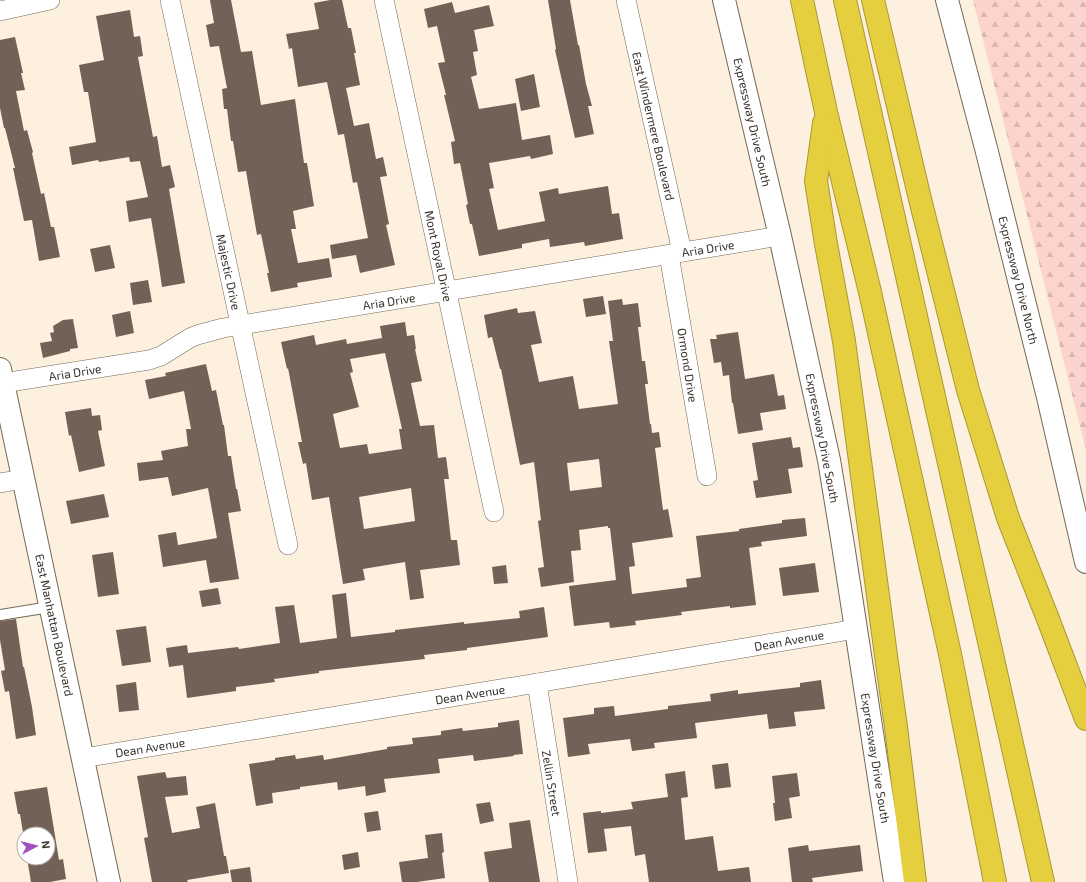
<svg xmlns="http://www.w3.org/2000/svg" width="1086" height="882" viewBox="0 0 1086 882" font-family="'Exo 2',sans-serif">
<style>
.forest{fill:url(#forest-firs)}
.building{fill:#726157;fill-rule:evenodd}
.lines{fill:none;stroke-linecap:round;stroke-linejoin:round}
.service-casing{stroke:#736859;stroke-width:12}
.minor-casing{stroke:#736859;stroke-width:20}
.tertiary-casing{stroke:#736859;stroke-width:24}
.secondary-casing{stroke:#736859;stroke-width:24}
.motorway-casing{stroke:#a89838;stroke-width:24}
.service{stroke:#fff;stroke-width:10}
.minor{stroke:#fff;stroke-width:19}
.tertiary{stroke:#fff;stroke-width:22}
.secondary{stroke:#fff;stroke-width:22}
.motorway{stroke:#e5cf3f;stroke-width:22}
.labels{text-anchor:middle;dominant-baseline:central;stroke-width:4;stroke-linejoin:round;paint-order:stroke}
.street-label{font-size:12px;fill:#36312b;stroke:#fff}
</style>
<defs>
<pattern id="forest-firs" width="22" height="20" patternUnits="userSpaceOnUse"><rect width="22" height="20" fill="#fcd3cd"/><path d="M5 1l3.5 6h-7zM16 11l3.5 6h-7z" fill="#d9b6b0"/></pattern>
</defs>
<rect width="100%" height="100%" fill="#fdf0de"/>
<!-- forest -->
<path class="forest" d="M973 0H1086V450Z"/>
<!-- building -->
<g class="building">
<path d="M210 0H231L241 52 252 51 261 105 295 99 304 163H307L314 206 293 211 296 229H291L298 263 329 258 332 277 297 283 298 287 271 292 267 273H269L261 234 257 235 246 171 238 172 233 141H231L227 109H224L222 89 227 88 219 46 210 47 206 25 214 23Z"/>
<path d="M330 0H342L348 28H351L356 53H354L360 85 346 88 354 126 369 123 376 159 383 157 387 176 380 177 389 224 386 225 395 265 360 273 356 255 332 259 330 245 368 238 357 182 353 183 344 134 338 135 327 82 298 87 292 48 289 49 286 34 319 29 314 3Z"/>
<path d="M548 0H570L578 45H579L586 84 592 106H588L594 134 575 138 555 50 556 49Z"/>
<path d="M452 2 455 13 489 5 494 26 474 30 478 51 473 52 477 75 471 77 479 109 516 103 522 140 550 135 553 154 531 159 530 156 489 163 494 188 489 189 498 230 545 221 539 192 558 188 559 194 608 186 612 214 619 213 623 239 585 246 584 242 550 247 549 239 522 244V248L479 256 472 224H470L466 205 468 204 460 163 454 164 451 142 455 141 444 95H446L438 63 445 62 437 26 428 28 424 9Z"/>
<path d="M130 10 134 37 140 36 143 56 138 57 153 137 157 136 162 167 170 165 175 187 169 189 185 283 162 287 158 260 151 218 129 222 126 201 148 197 140 161 130 162 129 157 99 162 98 160 72 165 69 147 96 142 88 92H84L79 65 104 60 96 16Z"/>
<path d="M15 37 23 73H21L25 90 16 91 24 131 27 130 33 152 32 153 41 194 44 193 51 227H54L60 257 39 261 32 220 24 221 13 168H15L5 128H4L0 108V40Z"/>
<path d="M534 74 540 107 521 111 515 79Z"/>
<path d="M110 245 115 268 95 272 90 249Z"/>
<path d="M148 280 152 302 133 305 130 283Z"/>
<path d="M603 296 606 314 586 317 583 299Z"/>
<path d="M622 299 623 305 638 303 641 327H638L642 361H645L648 384H645L650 424H651L652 433 659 432 661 447 655 448 663 510 668 509 673 537 632 543 635 566 629 567 632 594 687 587 686 579 701 577 696 536 739 531V529L782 523V520L805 518 807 536 761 542 762 546 749 548 756 605 730 608V606L681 612 682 615 635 621 636 625 610 628 609 622 574 626 569 586 616 580 610 528H608V526L579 530 581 550 571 551 574 582 541 587 538 568 544 567 538 521 541 520 534 462 520 465 501 369H500L492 337 488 338 484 315 517 308 518 313 535 311 542 343 531 345 539 382 573 376 579 409 618 404 609 341H613L608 301ZM599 459 602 487 570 491 567 463Z"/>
<path d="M130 311 134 333 116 337 112 315Z"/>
<path d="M73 319 78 348 70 349V351L43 358 40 343 52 341 50 333 54 332 53 326 63 320Z"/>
<path d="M405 322 407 336 414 335 416 349H415L422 381 411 383 420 426 434 425 438 458 446 457 449 479H444L451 540H457L460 565 420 570 424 598 410 600 405 562 363 569 365 580 343 584 329 497 312 500 306 463 303 464 298 442H302L288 368 287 369 281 342 314 335 316 345 346 339 347 344 382 338 380 326ZM385 353 402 429H399L402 449 369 454 367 444 340 448 333 414 359 407 350 373 353 372 350 359ZM411 488 415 521 364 529 359 497Z"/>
<path d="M738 332 745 379 774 374 778 396 784 395 786 409 760 413 763 430 738 434 733 403H732L729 375 723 376 721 362 714 363 710 339H717L716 335Z"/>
<path d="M206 364 212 391 216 390 223 425H224L228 456H231L236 489H237L241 511 228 513 239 579 210 583 206 560 163 567 158 535 176 532 178 545 217 538 208 488 172 496 168 477 139 481 137 463 163 460 161 451 188 446 186 429H191L184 391 149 399 145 380 166 376 165 373Z"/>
<path d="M91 408 92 416 100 415 102 430 98 431 105 466 79 472 71 435 69 436 65 412Z"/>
<path d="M791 437 793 448 800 447 803 467 788 469 792 493 756 498 753 481 758 480 752 443Z"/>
<path d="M104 494 109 517 71 524 66 501Z"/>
<path d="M113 552 119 594 98 597 92 555Z"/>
<path d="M815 563 819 592 783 596 779 568Z"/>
<path d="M506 565 508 583 494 584 492 567Z"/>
<path d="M218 588 221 604 202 607 199 591Z"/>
<path d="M346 593 351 637 395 632V630L421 627 464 622V624L520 618 519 611 544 607 548 637 467 648V650L424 655 425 659 319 671V673L274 679 275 682 236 687V691L187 698 183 665 169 667 166 648 187 645 188 653 238 647 239 649 280 643 275 607 294 605 300 643 337 638 332 595Z"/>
<path d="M16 619 23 667H24L32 707 36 735 16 739 9 691 5 692 1 671 5 670 0 640V621Z"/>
<path d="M146 626 151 662 122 666 116 630Z"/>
<path d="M821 680 825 709 794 712 796 726 769 729 767 714 695 723 697 738 654 743 655 748 632 751 630 739 588 744 590 754 568 757 563 718 594 714V708L614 706 615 716 668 709V706L711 701 710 694 738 690V694L800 687V683Z"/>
<path d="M136 682 139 710 119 712 116 685Z"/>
<path d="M519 720 523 754 513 755 514 756 474 761 473 755 438 759 440 773 384 779 386 792 366 796 365 786 338 790 337 782 300 787V789L272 793 273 803 256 806 249 764 275 760V758L295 755 296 759 323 755 324 760 387 749V747L413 744 412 738 441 735V731L462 728 463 731 498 727V723Z"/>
<path d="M728 763 731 787 715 789 712 765Z"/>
<path d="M685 771 688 797 681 798 685 840 713 836 718 871 749 867 751 882H649L645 854 635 856 631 826 604 829 607 851 588 853 583 813 601 811V813L633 809 631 802 668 797 665 774Z"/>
<path d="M165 772 167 778 186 776 188 795 165 797 172 833 200 828 196 807 215 803 224 856H226L229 873 187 880 188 882H152L144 838 148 837 137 776Z"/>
<path d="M797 773 800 796 789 798 792 818 775 821 773 803H775L772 776Z"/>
<path d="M47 787 59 860 63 859 66 879 50 882H31L27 858H48V834H24V839L20 814H18L14 792Z"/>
<path d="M490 802 494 821 480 824 476 804Z"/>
<path d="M378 811 381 830 367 832 364 813Z"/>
<path d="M530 820 540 882H489L484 852 512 848 509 823Z"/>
<path d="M442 833 444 852 442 853 445 878 417 882H402L399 862 428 858 425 835Z"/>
<path d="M808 845 809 851 860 845 863 871 812 878 813 882H792L788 848Z"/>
<path d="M358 852 360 867 344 870 342 855Z"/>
<path d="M250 867 252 882H232L230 870Z"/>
</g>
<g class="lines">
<!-- service casing -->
<g class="service-casing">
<path id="service" d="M0 615 50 607"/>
</g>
<!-- minor casing -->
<g class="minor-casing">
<g id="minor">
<path d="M170 0 288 545"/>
<path d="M384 0 494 512"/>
<path d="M626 0 682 252"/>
<path d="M0 11 50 0"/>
<path d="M669 255 707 476"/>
<path d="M3 383 149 360 161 356 190 338 197 335 223 328 780 236"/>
<path d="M0 483 24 479"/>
<path d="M537 683 568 882"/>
<path d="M83 758 537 683 856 629"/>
</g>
</g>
<!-- tertiary casing -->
<g class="tertiary-casing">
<g id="tertiary">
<path d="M724 0 780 236 829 460 843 545 895 882"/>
<path d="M947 0 986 148 1048 397 1086 562"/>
</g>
</g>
<!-- secondary casing -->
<g class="secondary-casing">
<path id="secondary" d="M0 369 109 882"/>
</g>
<!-- motorway casing -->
<g class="motorway-casing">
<g id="motorway">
<path d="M802 0 826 112 870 292 950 654 995 882"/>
<path d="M845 0 1043 882"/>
<path d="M873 0 920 199 968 390 1008 518 1048 619 1086 719"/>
<path d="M824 123 816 181 826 244 844 341 887 663 896 727 915 882"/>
</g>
</g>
<!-- service -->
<use href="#service" class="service"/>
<!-- minor -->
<use href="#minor" class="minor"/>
<!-- tertiary -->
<use href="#tertiary" class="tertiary"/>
<!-- secondary -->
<use href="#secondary" class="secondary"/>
<!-- motorway -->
<use href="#motorway" class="motorway"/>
</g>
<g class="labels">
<!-- street labels -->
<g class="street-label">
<text transform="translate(753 122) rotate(77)">Expressway Drive South</text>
<text transform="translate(654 126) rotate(77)">East Windermere Boulevard</text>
<text transform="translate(708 248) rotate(-9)">Aria Drive</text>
<text transform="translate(439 256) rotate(78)">Mont Royal Drive</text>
<text transform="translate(229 272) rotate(78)">Majestic Drive</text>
<text transform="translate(1019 280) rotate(76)">Expressway Drive North</text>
<text transform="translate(389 301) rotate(-9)">Aria Drive</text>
<text transform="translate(688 365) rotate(81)">Ormond Drive</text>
<text transform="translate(75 372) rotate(-9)">Aria Drive</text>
<text transform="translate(823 438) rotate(79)">Expressway Drive South</text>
<text transform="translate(55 625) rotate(78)">East Manhattan Boulevard</text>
<text transform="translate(789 640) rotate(-10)">Dean Avenue</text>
<text transform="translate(470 694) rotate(-9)">Dean Avenue</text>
<text transform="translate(150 747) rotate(-9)">Dean Avenue</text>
<text transform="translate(876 758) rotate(81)">Expressway Drive South</text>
<text transform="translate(552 783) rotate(81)">Zellin Street</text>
</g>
</g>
<!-- north arrow -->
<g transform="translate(36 846) rotate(83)"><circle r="19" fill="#ffffff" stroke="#afadaa"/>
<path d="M0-3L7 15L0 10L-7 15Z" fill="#a250c0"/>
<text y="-6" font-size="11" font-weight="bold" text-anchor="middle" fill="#36312b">N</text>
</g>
</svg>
